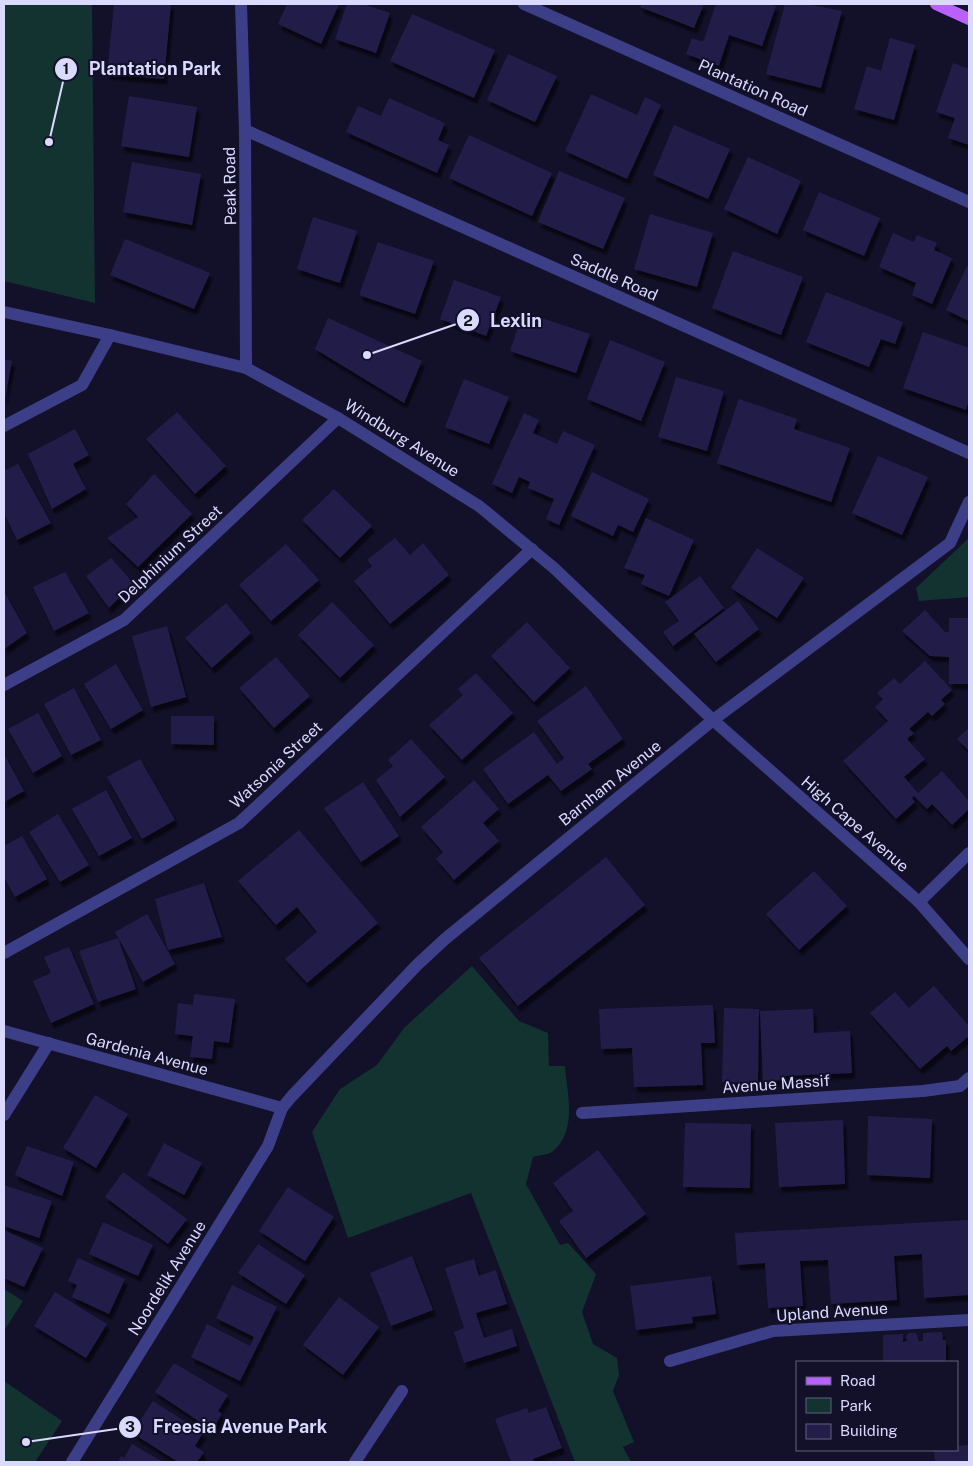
<svg xmlns="http://www.w3.org/2000/svg" width="973" height="1466" viewBox="0 0 973 1466" font-family="'Public Sans',sans-serif">
<style>
.green{fill:#133330}
.building{fill:#231d4a;filter:url(#shadow)}
.lines{fill:none;stroke-linecap:round;stroke-linejoin:round}
.minor{stroke:#3c3e87;stroke-width:12}
.major{stroke:#b961fe;stroke-width:12}
.labels{text-anchor:middle;dominant-baseline:central;stroke-width:4;stroke-linejoin:round;paint-order:stroke}
.street-label{font-size:16px;fill:#dad9ff;stroke:#131029}
.leader{fill:none;stroke:#dad9ff;stroke-width:2}
.callout-dot{fill:#dad9ff;stroke:#131029;stroke-width:2}
.mark-label{font-size:15px;text-anchor:middle;font-weight:bold;fill:#111}
.callout-label{font-size:18px;text-anchor:middle;font-weight:bold;fill:#dad9ff;stroke:#131029;stroke-width:4;stroke-linejoin:round;paint-order:stroke}
</style>
<defs>
<filter id="shadow"><feDropShadow dx="3" dy="5.5" stdDeviation="1" flood-color="#0009"/></filter>
</defs>
<rect width="100%" height="100%" fill="#131029"/>
<!-- green -->
<g class="green">
<path d="M4 4H92L95 303 4 281Z"/>
<path d="M969 538V597L919 601 916 588Z"/>
<path d="M472 966 519 1021 548 1033 549 1066H565C567 1094 578 1132 552 1152 548 1155 539 1155 533 1157L526 1184 560 1245 568 1243 596 1274 582 1312 593 1344 617 1358 619 1375 613 1391 634 1442 623 1447 631 1462H575L471 1193 348 1238 312 1132 340 1089 377 1065 404 1028Z"/>
<path d="M4 1289 23 1301 4 1331Z"/>
<path d="M4 1381 62 1421 35 1462H4Z"/>
</g>
<!-- building -->
<g class="building">
<path d="M114 4H171L164 79 107 74Z"/>
<path d="M287 4H339L321 44 278 24Z"/>
<path d="M347 4H363L390 13 376 53 335 39Z"/>
<path d="M642 4H704L694 28 640 7Z"/>
<path d="M716 4H768L776 6 762 46 729 35 719 66 686 54 692 38 703 42Z"/>
<path d="M785 4H807L842 11 821 88 766 74Z"/>
<path d="M412 14 495 50 474 98 390 61Z"/>
<path d="M890 38 915 45 894 120 854 109 867 66 881 71Z"/>
<path d="M508 54 557 76 535 122 487 100Z"/>
<path d="M953 63 969 69V145L948 138 955 118 936 112Z"/>
<path d="M591 94 637 115 645 97 661 105 627 179 565 151Z"/>
<path d="M129 96 197 107 189 157 121 146Z"/>
<path d="M389 98 445 123 438 140 449 145 437 173 346 132 358 106 381 116Z"/>
<path d="M674 125 730 149 708 199 653 175Z"/>
<path d="M469 135 552 173 532 216 449 178Z"/>
<path d="M748 157 801 181 777 234 724 209Z"/>
<path d="M132 162 201 174 192 225 123 212Z"/>
<path d="M559 171 625 198 603 249 538 222Z"/>
<path d="M819 192 880 218 864 256 803 230Z"/>
<path d="M650 214 713 233 697 287 634 269Z"/>
<path d="M313 217 357 231 340 283 297 269Z"/>
<path d="M893 233 914 242 917 235 937 243 934 250 952 258 932 304 912 295 916 283 879 267Z"/>
<path d="M125 239 210 273 194 309 110 275Z"/>
<path d="M378 242 434 261 415 314 359 295Z"/>
<path d="M733 251 803 277 781 335 712 308Z"/>
<path d="M967 266 969 267V321L946 310Z"/>
<path d="M454 280 501 297 486 336 440 319Z"/>
<path d="M826 292 903 322 895 344 881 339 869 367 806 342Z"/>
<path d="M523 312 590 334 576 373 510 351Z"/>
<path d="M328 318 422 361 404 403 315 349Z"/>
<path d="M923 332 969 348V400L966 410 903 388Z"/>
<path d="M610 340 665 362 641 421 587 399Z"/>
<path d="M4 359 12 361 5 398H4Z"/>
<path d="M676 377 724 391 707 451 658 437Z"/>
<path d="M464 379 509 397 489 444 445 427Z"/>
<path d="M739 399 797 419 794 429 850 448 831 502 717 463Z"/>
<path d="M177 412 226 466 195 494 146 439Z"/>
<path d="M524 413 539 420 533 433 557 444 563 431 595 445 559 525 546 519 554 499 528 488 530 482 519 477 512 493 492 484Z"/>
<path d="M75 429 89 455 73 464 86 489 52 509 28 454Z"/>
<path d="M878 456 928 477 902 535 852 513Z"/>
<path d="M18 464 51 523 17 540 4 513V471Z"/>
<path d="M592 472 649 499 633 532 618 525 613 536 571 516Z"/>
<path d="M154 474 192 514 138 567 107 538 138 517 126 504Z"/>
<path d="M334 489 372 526 340 558 302 520Z"/>
<path d="M646 518 694 540 669 596 641 584 645 575 624 568Z"/>
<path d="M395 538 410 555 423 543 449 575 390 624 354 581 372 566 367 560Z"/>
<path d="M286 544 319 580 271 621 239 585Z"/>
<path d="M757 548 804 578 777 618 731 588Z"/>
<path d="M111 558 133 583 109 608 86 576Z"/>
<path d="M65 572 89 613 54 631 33 587Z"/>
<path d="M700 576 724 608 673 646 663 632 679 621 665 602Z"/>
<path d="M4 591 27 633 4 649Z"/>
<path d="M738 601 759 629 716 662 694 634Z"/>
<path d="M332 602 374 645 340 678 298 635Z"/>
<path d="M226 603 251 633 212 668 185 638Z"/>
<path d="M925 610 945 632H949V618H969V684H949V657L930 656 902 631Z"/>
<path d="M527 622 570 668 534 702 491 656Z"/>
<path d="M167 626 186 697 151 707 132 636Z"/>
<path d="M276 657 310 696 274 728 239 688Z"/>
<path d="M925 661 952 690 941 700 945 704 932 716 928 712 909 729 914 733 907 739 925 759 904 777 918 793 942 771 969 801V809L952 825 932 804 927 809 914 796 912 798 915 802 896 819 843 761 888 721 875 707 883 699 877 693 894 678 900 684Z"/>
<path d="M116 664 143 710 111 729 84 684Z"/>
<path d="M476 673 513 713 462 760 429 725 463 695 458 689Z"/>
<path d="M586 686 623 739 588 764 592 769 561 791 548 775 508 804 483 769 534 732 557 764 564 758 537 721Z"/>
<path d="M74 688 101 740 71 755 44 704Z"/>
<path d="M38 713 62 756 33 773 8 729Z"/>
<path d="M171 716H214V745L171 744Z"/>
<path d="M969 728V751L957 739Z"/>
<path d="M411 739 445 777 400 817 376 780 393 766 388 760Z"/>
<path d="M4 754 24 791 4 802Z"/>
<path d="M140 759 175 820 142 839 107 777Z"/>
<path d="M474 780 499 809 483 823 499 841 454 880 436 859 443 852 421 827Z"/>
<path d="M363 782 399 836 361 862 324 808Z"/>
<path d="M106 790 132 838 99 856 72 809Z"/>
<path d="M58 814 89 865 60 882 29 832Z"/>
<path d="M299 830 378 923 307 983 285 959 317 932 297 907 276 925 238 881Z"/>
<path d="M22 836 47 879 15 897 4 877V846Z"/>
<path d="M606 857 645 905 518 1006 479 958Z"/>
<path d="M814 871 847 906 799 950 766 914Z"/>
<path d="M204 883 222 937 168 950 155 899Z"/>
<path d="M147 914 175 964 143 982 115 932Z"/>
<path d="M118 938 136 989 98 1002 79 951Z"/>
<path d="M69 947 94 1004 51 1023 33 981 51 973 44 957Z"/>
<path d="M934 986 969 1026V1036L951 1051 947 1046 920 1069 870 1013 895 992 909 1008Z"/>
<path d="M194 994 235 999 229 1043 214 1041 212 1059 190 1057 193 1036 175 1034 178 1003 193 1005Z"/>
<path d="M713 1005 715 1043H701L703 1085 634 1087 632 1048 601 1049 599 1009Z"/>
<path d="M724 1008 759 1009 758 1083 722 1082Z"/>
<path d="M813 1009 814 1033 850 1031 852 1073 783 1076V1080L763 1081 760 1011Z"/>
<path d="M95 1095 128 1114 96 1168 63 1148Z"/>
<path d="M868 1116 932 1119 930 1178 867 1175Z"/>
<path d="M843 1120 845 1184 779 1187 775 1123Z"/>
<path d="M685 1123 751 1124 750 1188 683 1187Z"/>
<path d="M164 1143 202 1163 184 1195 147 1175Z"/>
<path d="M27 1146 74 1162 62 1196 15 1175Z"/>
<path d="M598 1150 646 1214 586 1258 559 1221 573 1211 553 1183Z"/>
<path d="M123 1172 187 1219 168 1244 105 1197Z"/>
<path d="M4 1185 52 1201 39 1238 4 1226Z"/>
<path d="M288 1187 334 1217 305 1261 259 1231Z"/>
<path d="M969 1220V1295L924 1298 922 1254 894 1256 897 1300 831 1304 828 1260 800 1261 803 1306 768 1308 765 1263 737 1265 735 1233Z"/>
<path d="M103 1222 153 1245 138 1276 89 1254Z"/>
<path d="M4 1230 43 1248 24 1287 4 1278Z"/>
<path d="M258 1244 305 1275 286 1304 238 1273Z"/>
<path d="M412 1256 433 1310 391 1326 370 1273Z"/>
<path d="M78 1258 125 1279 109 1314 72 1297 77 1285 68 1281Z"/>
<path d="M474 1259 479 1276 496 1270 507 1304 476 1313 484 1338 512 1329 517 1346 464 1363 454 1332 464 1328 445 1268Z"/>
<path d="M711 1276 716 1314 692 1317 693 1323 636 1330 630 1286Z"/>
<path d="M232 1285 277 1307 240 1381 191 1357 207 1324 250 1346 254 1337 216 1318Z"/>
<path d="M55 1292 107 1324 86 1358 34 1326Z"/>
<path d="M339 1297 379 1327 343 1375 303 1345Z"/>
<path d="M942 1332 943 1340H946V1362H883V1335L903 1334V1342L907 1341 906 1336 909 1333H916L919 1341H923V1333Z"/>
<path d="M174 1363 228 1395 218 1411 222 1414 212 1430 155 1392Z"/>
<path d="M153 1401 203 1433 195 1446 204 1452 197 1462H178L132 1433Z"/>
<path d="M546 1407 562 1448 533 1459 534 1462H511L495 1419 527 1408 529 1413Z"/>
<path d="M132 1444 163 1462H118L121 1456 124 1458Z"/>
<path d="M969 1445V1462H935L934 1450H957V1446Z"/>
</g>
<g class="lines">
<!-- minor -->
<g class="minor">
<path d="M241 4 245 130 246 368"/>
<path d="M524 4 969 202"/>
<path d="M245 130 969 453"/>
<path d="M4 312 110 335 246 368 338 418 479 506 554 568 713 720 919 902 969 959"/>
<path d="M4 426 82 385 110 335"/>
<path d="M4 685 124 620 338 418"/>
<path d="M919 902 969 853"/>
<path d="M4 953 239 823 532 549"/>
<path d="M4 1031 282 1108"/>
<path d="M582 1113 923 1091 960 1086 969 1078"/>
<path d="M4 1115 49 1043"/>
<path d="M670 1361 773 1331 969 1320"/>
<path d="M72 1462 268 1146 282 1108 292 1096 417 965 445 939 713 720 950 543 969 502"/>
<path d="M355 1462 402 1391"/>
</g>
<!-- major -->
<path class="major" d="M936 4 969 19"/>
</g>
<g class="labels">
<!-- street labels -->
<g class="street-label">
<text transform="translate(753 88) rotate(24)">Plantation Road</text>
<text transform="translate(230 186) rotate(-91)">Peak Road</text>
<text transform="translate(614 277) rotate(24)">Saddle Road</text>
<text transform="translate(402 438) rotate(32)">Windburg Avenue</text>
<text transform="translate(170 554) rotate(-43)">Delphinium Street</text>
<text transform="translate(276 765) rotate(-43)">Watsonia Street</text>
<text transform="translate(610 783) rotate(-39)">Barnham Avenue</text>
<text transform="translate(855 824) rotate(41)">High Cape Avenue</text>
<text transform="translate(147 1054) rotate(15)">Gardenia Avenue</text>
<text transform="translate(776 1084) rotate(-4)">Avenue Massif</text>
<text transform="translate(167 1278) rotate(-58)">Noordelik Avenue</text>
<text transform="translate(832 1312) rotate(-4)">Upland Avenue</text>
</g>
</g>
<!-- callouts -->
<path class="leader" d="M49 142L66 69M367 355L468 320M26 1442L130 1427"/>
<g class="callout-dot">
<circle cx="49" cy="142" r="5"/>
<circle cx="367" cy="355" r="5"/>
<circle cx="26" cy="1442" r="5"/>
<circle cx="66" cy="69" r="12"/>
<circle cx="468" cy="320" r="12"/>
<circle cx="130" cy="1427" r="12"/>
</g>
<g class="mark-label">
<text x="66" y="74">1</text>
<text x="468" y="326">2</text>
<text x="130" y="1432">3</text>
</g>
<g class="callout-label">
<text x="155" y="75">Plantation Park</text>
<text x="516" y="327">Lexlin</text>
<text x="240" y="1433">Freesia Avenue Park</text>
</g>
<!-- border -->
<rect width="973" height="1466" fill="none" stroke="#dad9ff" stroke-width="10"/>
<!-- legend -->
<rect x="796" y="1361" width="162" height="90" fill="#131029" stroke="#63607f"/>
<rect x="806" y="1377" width="25" height="8" fill="#b961fe" stroke="#63607f"/>
<text x="840" y="1386" font-size="15" fill="#dad9ff">Road</text>
<rect x="806" y="1398" width="25" height="15" fill="#133330" stroke="#63607f"/>
<text x="840" y="1411" font-size="15" fill="#dad9ff">Park</text>
<rect x="806" y="1424" width="25" height="15" fill="#231d4a" stroke="#63607f"/>
<text x="840" y="1436" font-size="15" fill="#dad9ff">Building</text>
</svg>
